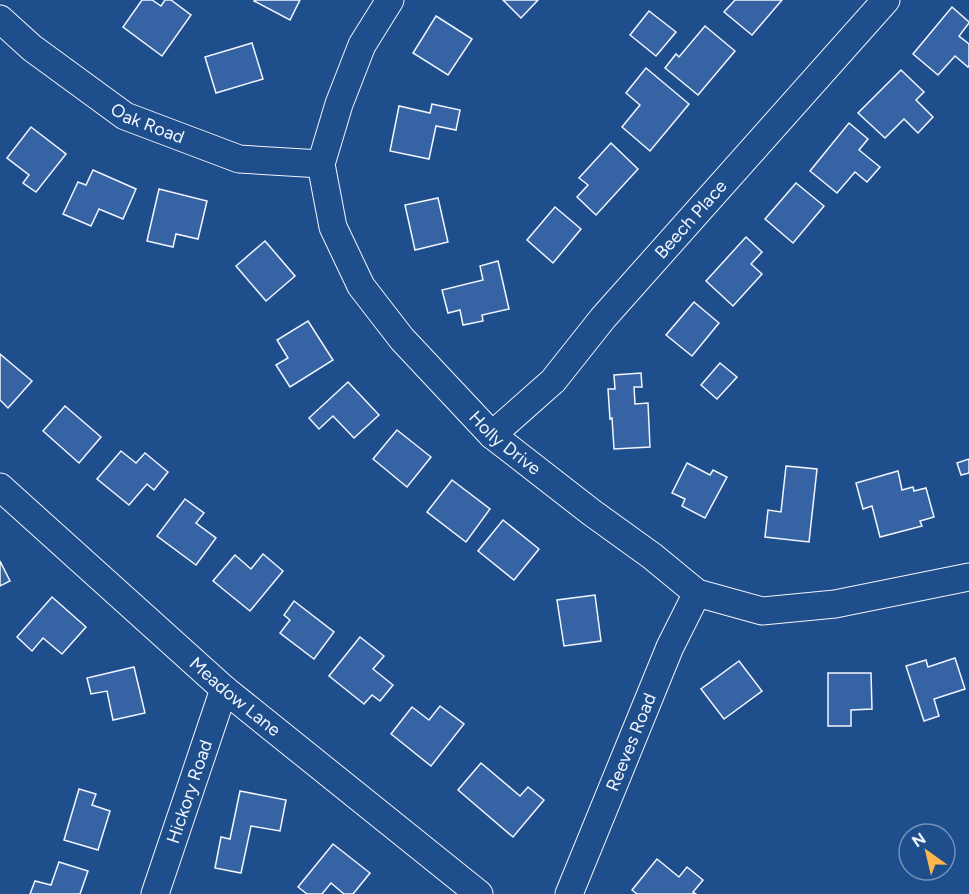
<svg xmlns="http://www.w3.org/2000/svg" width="969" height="894" viewBox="0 0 969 894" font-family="Figtree,sans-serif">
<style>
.building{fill:#3563a3;stroke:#f2f6ff;stroke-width:1.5}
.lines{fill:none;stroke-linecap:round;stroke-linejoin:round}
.minor-casing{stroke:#f2f6ff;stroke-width:29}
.minor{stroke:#1f4e8c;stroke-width:27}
.labels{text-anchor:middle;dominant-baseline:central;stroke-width:4.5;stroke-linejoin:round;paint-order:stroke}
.street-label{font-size:18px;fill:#f2f6ff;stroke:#1f4e8c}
</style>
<rect width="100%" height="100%" fill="#1f4e8c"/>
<!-- building -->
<g class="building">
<path d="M142 0H152L161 6 165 0H171L191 15 162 56 123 27Z"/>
<path d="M255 0H300L290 20 254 1Z"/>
<path d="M503 0H538L521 18Z"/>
<path d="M735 0H782L752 35 724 12Z"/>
<path d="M952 7 969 22V23L959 36 969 44V65L968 67 955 56 938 75 913 54Z"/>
<path d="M649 11 676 32 656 56 630 35Z"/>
<path d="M436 16 472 39 448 75 413 53Z"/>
<path d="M705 26 735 51 698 95 665 68 676 54 679 57Z"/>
<path d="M252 43 263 79 216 93 205 57Z"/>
<path d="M646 68 689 104 650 151 622 127 640 105 626 93Z"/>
<path d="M901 70 924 92 916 100 933 117 918 133 904 119 885 138 858 113Z"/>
<path d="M432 104 460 110 456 130 436 126 429 159 390 151 399 106 430 113Z"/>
<path d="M849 123 868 139 859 150 880 167 867 182 855 172 837 193 810 171Z"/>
<path d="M31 127 66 154 36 192 23 183 29 175 7 158Z"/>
<path d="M611 143 638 169 596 215 577 197 588 185 579 178Z"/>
<path d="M93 170 136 189 123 219 99 209 91 226 63 214 78 182 86 185Z"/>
<path d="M796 183 824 206 793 243 765 219Z"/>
<path d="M159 189 207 201 198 239 176 234 173 247 147 241Z"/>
<path d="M438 198 448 242 415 250 405 205Z"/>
<path d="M555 207 581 229 553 263 527 240Z"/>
<path d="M746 237 762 252 751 264 762 274 733 306 706 281Z"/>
<path d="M265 241 295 276 266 301 236 266Z"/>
<path d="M498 261 509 309 482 315 483 321 463 325 460 310 448 313 442 290 483 280 480 266Z"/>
<path d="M694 302 719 323 692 356 666 335Z"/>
<path d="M308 321 333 360 290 387 276 365 288 358 277 340Z"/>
<path d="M0 354 32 381 8 408 0 400Z"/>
<path d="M720 363 737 377 717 399 701 385Z"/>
<path d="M641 373 642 387H634L635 404 648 403 650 447 614 449 612 418 610 419 608 389H615L614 375Z"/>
<path d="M348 382 379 415 354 438 333 416 319 429 309 418Z"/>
<path d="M65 406 101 437 79 463 43 431Z"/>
<path d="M397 430 431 457 407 487 373 459Z"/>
<path d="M121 451 136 463 145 453 168 472 154 490 147 484 129 505 97 479Z"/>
<path d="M969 459V473L961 475 957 463Z"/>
<path d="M687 463 710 475 713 470 727 477 705 518 682 506 685 499 672 493Z"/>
<path d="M786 466 817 469 809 542 765 537 768 510 781 512Z"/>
<path d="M898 471 902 490 913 487 914 491 926 488 934 517 920 521 922 526 880 537 872 506 863 509 856 483Z"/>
<path d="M452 480 490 509 466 542 427 512Z"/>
<path d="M185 499 204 513 196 523 216 538 196 565 157 536Z"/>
<path d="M503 520 539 549 514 580 478 551Z"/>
<path d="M263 554 283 571 250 611 213 581 235 555 251 569Z"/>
<path d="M0 561 10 581 0 586Z"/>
<path d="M595 595 601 641 564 646 557 600Z"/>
<path d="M52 597 86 627 62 654 43 638 32 651 17 637Z"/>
<path d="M294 601 334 632 314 659 280 633 290 620 284 615Z"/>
<path d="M360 637 384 656 373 669 393 685 380 701 372 695 364 704 329 676Z"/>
<path d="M955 658 965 689 934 699 939 716 924 721 906 666 926 660 928 667Z"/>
<path d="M739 661 762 691 724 719 701 689Z"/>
<path d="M134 667 145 713 113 720 107 691 91 694 87 678Z"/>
<path d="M828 673H871L872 709 851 710V726H828Z"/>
<path d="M440 706 464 724 431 766 391 734 412 707 429 720Z"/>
<path d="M481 763 520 796 528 787 544 800 513 837 458 790Z"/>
<path d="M79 789 96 794 92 805 110 811 98 850 64 840Z"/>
<path d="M240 791 286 800 280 831 251 826 241 873 215 868 221 837 230 839Z"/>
<path d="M333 844 370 873 353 894H344L331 883 322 894H307L298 887Z"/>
<path d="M657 859 679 877 687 867 703 880 693 892 696 894H637L632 890Z"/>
<path d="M59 862 88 871 80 894H30L35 881 51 885Z"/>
</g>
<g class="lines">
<!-- minor casing -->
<g class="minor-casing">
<g id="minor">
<path id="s1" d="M390 0 362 45 339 104 321 164 333 227 361 286 402 339 492 435 591 512 652 556 697 593 762 611 835 604 969 577"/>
<path id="s2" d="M0 19 32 48 125 116 239 159 321 164"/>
<path id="s3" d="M492 435 553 381 603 318 886 0"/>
<path id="s4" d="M0 487 224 689 479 894"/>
<path id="s5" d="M155 894 224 689"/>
<path id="s6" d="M569 894 670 647 697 593"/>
</g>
</g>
<!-- minor -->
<use href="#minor" class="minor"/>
</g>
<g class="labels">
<!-- street labels -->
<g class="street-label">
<text stroke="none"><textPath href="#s2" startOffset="182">Oak Road</textPath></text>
<text stroke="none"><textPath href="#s3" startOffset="294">Beech Place</textPath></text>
<text stroke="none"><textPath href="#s1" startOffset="522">Holly Drive</textPath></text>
<text stroke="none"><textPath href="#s4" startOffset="315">Meadow Lane</textPath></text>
<text stroke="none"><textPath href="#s6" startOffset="164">Reeves Road</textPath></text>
<text stroke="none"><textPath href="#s5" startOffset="108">Hickory Road</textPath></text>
</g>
</g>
<!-- north arrow -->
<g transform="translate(927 852) rotate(326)"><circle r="28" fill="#1f4e8c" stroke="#7391ba" stroke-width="1.5"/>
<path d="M0-4.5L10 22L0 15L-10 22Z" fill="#ffb74d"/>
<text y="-9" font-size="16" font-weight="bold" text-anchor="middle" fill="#f2f6ff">N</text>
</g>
</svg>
